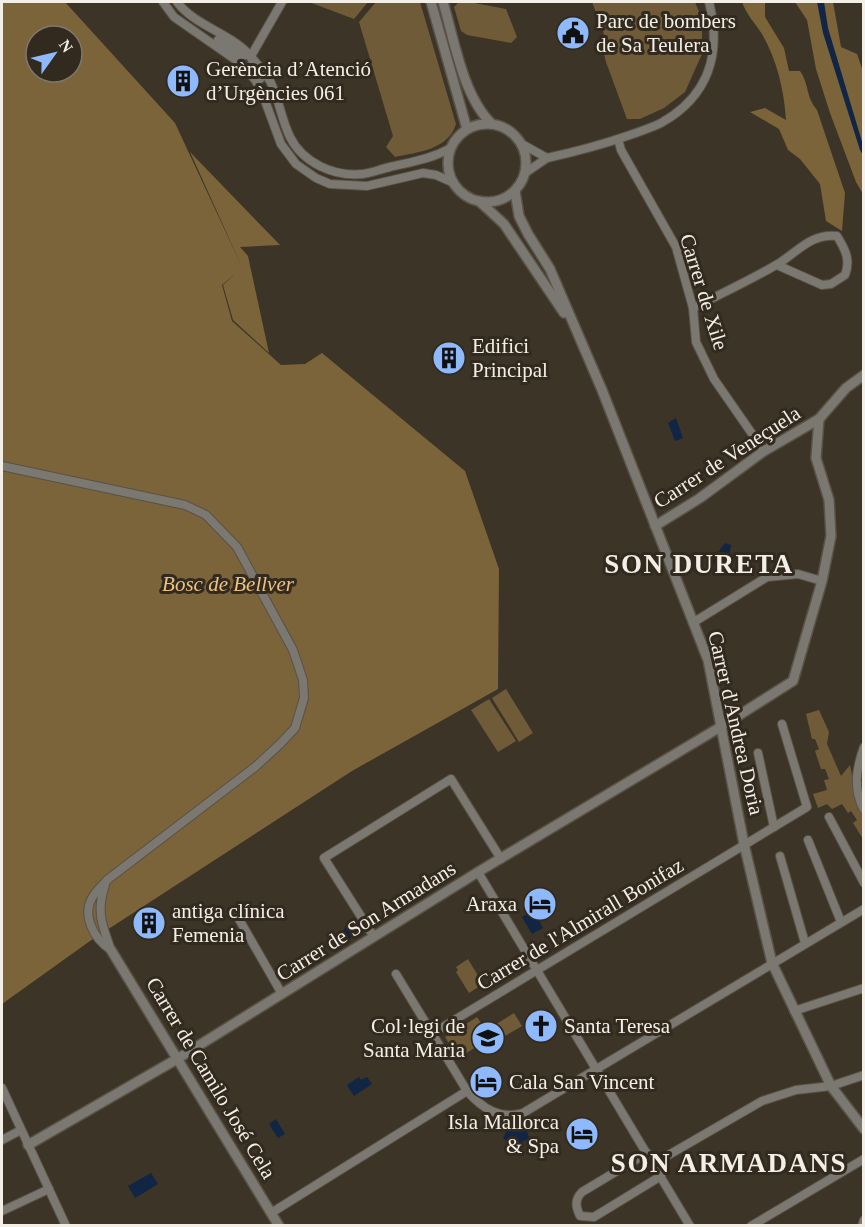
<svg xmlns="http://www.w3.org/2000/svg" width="865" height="1227" viewBox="0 0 865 1227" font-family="'Times New Roman',serif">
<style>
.green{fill:#705b39}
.forest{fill:#7b633a;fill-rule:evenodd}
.water{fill:#112545}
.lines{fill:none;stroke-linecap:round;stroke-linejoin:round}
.minor-casing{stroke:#595246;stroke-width:10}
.tertiary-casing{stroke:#595246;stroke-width:12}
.minor{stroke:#7b7771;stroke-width:8}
.tertiary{stroke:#7b7771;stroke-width:9}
.labels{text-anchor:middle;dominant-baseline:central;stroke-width:6;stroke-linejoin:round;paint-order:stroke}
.poi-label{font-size:21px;fill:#f3eee6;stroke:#322a1e;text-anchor:start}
.street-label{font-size:21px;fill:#f3eee6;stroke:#322a1e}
.park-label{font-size:21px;font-style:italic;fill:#ebc281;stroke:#322a1e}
.district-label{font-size:27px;font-weight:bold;letter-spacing:1.5px;fill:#f3eee6;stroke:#322a1e}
</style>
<rect width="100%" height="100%" fill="#3c3427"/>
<!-- green -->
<g class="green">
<path d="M309 2H368L354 19Z"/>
<path d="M376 2H420L456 124C448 150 418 152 395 157L386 147 393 136 359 22Z"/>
<path d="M459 2H469L506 9 517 37 511 43 467 35 461 31 454 7Z"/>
<path d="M592 2H695L702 19V54L685 92 664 108 640 119H627L606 62 603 50 608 45Z"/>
<path d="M506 689 533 733 519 742 492 698Z"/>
<path d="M489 699 516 741 498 752 471 710Z"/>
<path d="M819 710 829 732 827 744 841 776 850 765 858 805 863 815V839L853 823 857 820 851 811 848 813 842 804 832 809 827 804 818 808 813 794 827 790 824 780 829 779 825 769H821L815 751 819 749 815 739H812L806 714Z"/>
<path d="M468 959 483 984 469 993 456 972 458 970 456 967Z"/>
<path d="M514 1013 522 1026 498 1040 490 1028Z"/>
<path d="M477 1017 491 1038 458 1058 445 1037Z"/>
</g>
<!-- forest -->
<g class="forest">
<path d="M2 2H65L175 123 242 267 190 152 280 245 240 247 248 256 269 353 233 320 223 285 236 273 222 285 232 321 281 365 305 364 322 353 465 471 499 569 498 689 352 771 90 941 2 1004ZM36 36H72V72H36Z"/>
<path d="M742 2H765V17L784 48 789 71H800C810 86 805 95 817 110L845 193 842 231 826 221 820 184 800 159 788 150 779 129 750 112 765 108 786 120C784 90 777 60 762 34 755 23 746 14 742 2Z"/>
<path d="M795 2H833L841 47 857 54 864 74 863 194 856 182 830 113 816 69 807 20Z"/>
</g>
<!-- water -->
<g class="water">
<path d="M817 2H824L828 28 863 145V155L860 150 823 33Z"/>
<path d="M676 418 683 438 675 441 668 423Z"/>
<path d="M725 543 731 545 729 556 722 558 718 565 712 564 709 560 710 555 719 551Z"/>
<path d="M533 910 543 928 532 934 522 917Z"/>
<path d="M349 923 359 932 346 941 341 935 346 925Z"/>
<path d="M359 1077 361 1080 367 1077 372 1084 354 1096 347 1085Z"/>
<path d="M276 1119 285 1134 278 1138 269 1124Z"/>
<path d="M526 1128 529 1138 514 1147 503 1138 507 1130Z"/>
<path d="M151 1173 158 1184 135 1198 128 1186Z"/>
</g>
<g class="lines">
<!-- minor casing -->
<g class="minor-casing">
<g id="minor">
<path d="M163 2 174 17 243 65 256 81 264 98 281 144 296 164 316 178 330 184 367 186 423 173 436 175 454 183"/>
<path d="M177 2C197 28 233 33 253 59 259 66 265 73 270 81 279 98 281 119 290 137 303 163 334 177 363 174 372 173 381 169 390 167 411 162 431 159 451 148"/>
<path d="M218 40 239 54 251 56 255 72 260 79"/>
<path d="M251 56 282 2"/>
<path d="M618 139 621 150 676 247 693 308 696 342 714 379 764 451"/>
<path d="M522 144 547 158 525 173"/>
<path d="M547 158C574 152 601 145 627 136 638 132 651 128 661 123 709 96 722 53 709 2"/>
<path d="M693 308C720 294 749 281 776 265 797 253 810 233 837 236 845 249 851 260 845 275L831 284 822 285 777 265"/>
<path d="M2 466 185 505 206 515 237 547 293 650 303 680 304 698 295 728 280 744 255 767 107 880C103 885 98 889 94 895 80 914 94 939 111 950"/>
<path d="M694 622 767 577 798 574 822 581"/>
<path d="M864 747C856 769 853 789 864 810"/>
<path d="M758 753 774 827"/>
<path d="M829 817 864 883"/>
<path d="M808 840 841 922"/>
<path d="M780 856 805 943"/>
<path d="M478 872 690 1226"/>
<path d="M105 885C96 911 102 925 111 950"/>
<path d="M248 907 236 914 282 994"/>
<path d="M374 937 324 858 451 779 501 859"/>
<path d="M396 974 467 1091C482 1108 499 1120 523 1113L864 909"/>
<path d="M794 1011 864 988"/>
<path d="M433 1033 807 807 782 724"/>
<path d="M2 1088 66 1226"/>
<path d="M2 1140 21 1130"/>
<path d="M647 1153 582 1192C574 1200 576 1207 580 1216L594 1217 661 1176"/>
<path d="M653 1164 762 1101 796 1090 831 1086 864 1075"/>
<path d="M2 1211 49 1189"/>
<path d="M271 1213 467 1091"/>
<path d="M751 1226 864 1159"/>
<path d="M862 1226 864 1220"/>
</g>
</g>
<!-- tertiary casing -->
<g class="tertiary-casing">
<g id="tertiary">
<path d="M431 2 467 129"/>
<path d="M443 2C454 39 463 97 492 124"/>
<circle cx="487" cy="163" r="39"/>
<path d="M515 191 519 216 528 234 550 269 602 390 708 660 744 844 772 963 831 1086 864 1129"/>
<path d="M479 201 504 224 564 313"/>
<path d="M655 526 700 498 764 451 819 419 846 388 864 375"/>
<path d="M111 950 279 1226"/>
<path d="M28 1145 177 1059 478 872 722 726 793 681 822 581 831 536 829 500 816 458 819 419"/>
</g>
</g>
<!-- minor -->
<use href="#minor" class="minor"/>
<!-- tertiary -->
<use href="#tertiary" class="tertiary"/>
</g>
<!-- icons -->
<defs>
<g id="civic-disc" transform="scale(1.725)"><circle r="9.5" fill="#8eb9fc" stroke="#322a1e"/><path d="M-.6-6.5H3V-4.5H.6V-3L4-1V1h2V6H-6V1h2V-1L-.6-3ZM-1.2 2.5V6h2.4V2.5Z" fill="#111"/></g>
<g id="building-disc" transform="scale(1.725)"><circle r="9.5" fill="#8eb9fc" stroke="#322a1e"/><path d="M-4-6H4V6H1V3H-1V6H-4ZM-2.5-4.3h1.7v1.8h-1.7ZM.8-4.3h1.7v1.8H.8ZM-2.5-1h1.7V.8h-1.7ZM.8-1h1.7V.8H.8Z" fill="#111"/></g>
<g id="hotel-disc" transform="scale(1.725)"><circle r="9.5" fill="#8eb9fc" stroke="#322a1e"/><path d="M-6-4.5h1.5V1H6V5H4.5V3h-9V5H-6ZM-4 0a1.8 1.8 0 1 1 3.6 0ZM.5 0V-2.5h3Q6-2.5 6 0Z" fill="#111"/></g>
<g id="church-disc" transform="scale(1.725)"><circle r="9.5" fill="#8eb9fc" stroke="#322a1e"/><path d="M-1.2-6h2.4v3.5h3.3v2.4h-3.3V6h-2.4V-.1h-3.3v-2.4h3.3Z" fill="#111"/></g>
<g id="school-disc" transform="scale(1.725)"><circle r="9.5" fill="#8eb9fc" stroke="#322a1e"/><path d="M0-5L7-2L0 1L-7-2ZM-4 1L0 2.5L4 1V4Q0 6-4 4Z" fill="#111"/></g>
</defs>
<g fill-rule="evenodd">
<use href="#civic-disc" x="573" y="33"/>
<use href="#building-disc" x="183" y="81"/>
<use href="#building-disc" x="449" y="358"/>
<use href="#hotel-disc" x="540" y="904"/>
<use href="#building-disc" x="149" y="923"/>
<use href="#church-disc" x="541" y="1026"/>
<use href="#school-disc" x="488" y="1038"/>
<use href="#hotel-disc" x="486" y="1082"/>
<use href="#hotel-disc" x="582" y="1134"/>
</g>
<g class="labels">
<!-- poi labels -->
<g class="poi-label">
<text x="596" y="21">Parc de bombers<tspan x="596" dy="24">de Sa Teulera</tspan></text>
<text x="206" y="69">Gerència d’Atenció<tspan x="206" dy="24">d’Urgències 061</tspan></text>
<text x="472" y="346">Edifici<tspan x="472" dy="24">Principal</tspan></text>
<text x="517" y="904" text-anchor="end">Araxa</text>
<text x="172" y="911">antiga clínica<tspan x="172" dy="24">Femenia</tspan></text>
<text x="465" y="1026" text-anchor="end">Col·legi de<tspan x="465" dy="24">Santa Maria</tspan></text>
<text x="564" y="1026">Santa Teresa</text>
<text x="509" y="1082">Cala San Vincent</text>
<text x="559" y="1122" text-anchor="end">Isla Mallorca<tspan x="559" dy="24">&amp; Spa</tspan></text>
</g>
<!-- street labels -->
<g class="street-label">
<text transform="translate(704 292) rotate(73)">Carrer de Xile</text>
<text transform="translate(727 457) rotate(-33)">Carrer de Veneçuela</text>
<text transform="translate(736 723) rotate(77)">Carrer d'Andrea Doria</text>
<text transform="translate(366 921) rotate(-32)">Carrer de Son Armadans</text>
<text transform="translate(580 924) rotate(-31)">Carrer de l'Almirall Bonifaz</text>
<text transform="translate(211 1078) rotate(59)">Carrer de Camilo José Cela</text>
</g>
<!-- park labels -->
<g class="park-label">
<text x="228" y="584">Bosc de Bellver</text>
</g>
<!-- district labels -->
<g class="district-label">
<text x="699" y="564">SON DURETA</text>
<text x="729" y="1163">SON ARMADANS</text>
</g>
</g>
<!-- border -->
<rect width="865" height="1227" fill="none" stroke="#f3eee6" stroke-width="6"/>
<!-- north arrow -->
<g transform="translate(54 54) rotate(56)"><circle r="28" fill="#322a1e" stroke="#7f786e" stroke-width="1.5"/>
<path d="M0-4.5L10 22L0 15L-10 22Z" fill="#8eb9fc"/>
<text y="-9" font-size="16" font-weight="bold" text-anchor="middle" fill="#f3eee6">N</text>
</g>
</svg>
